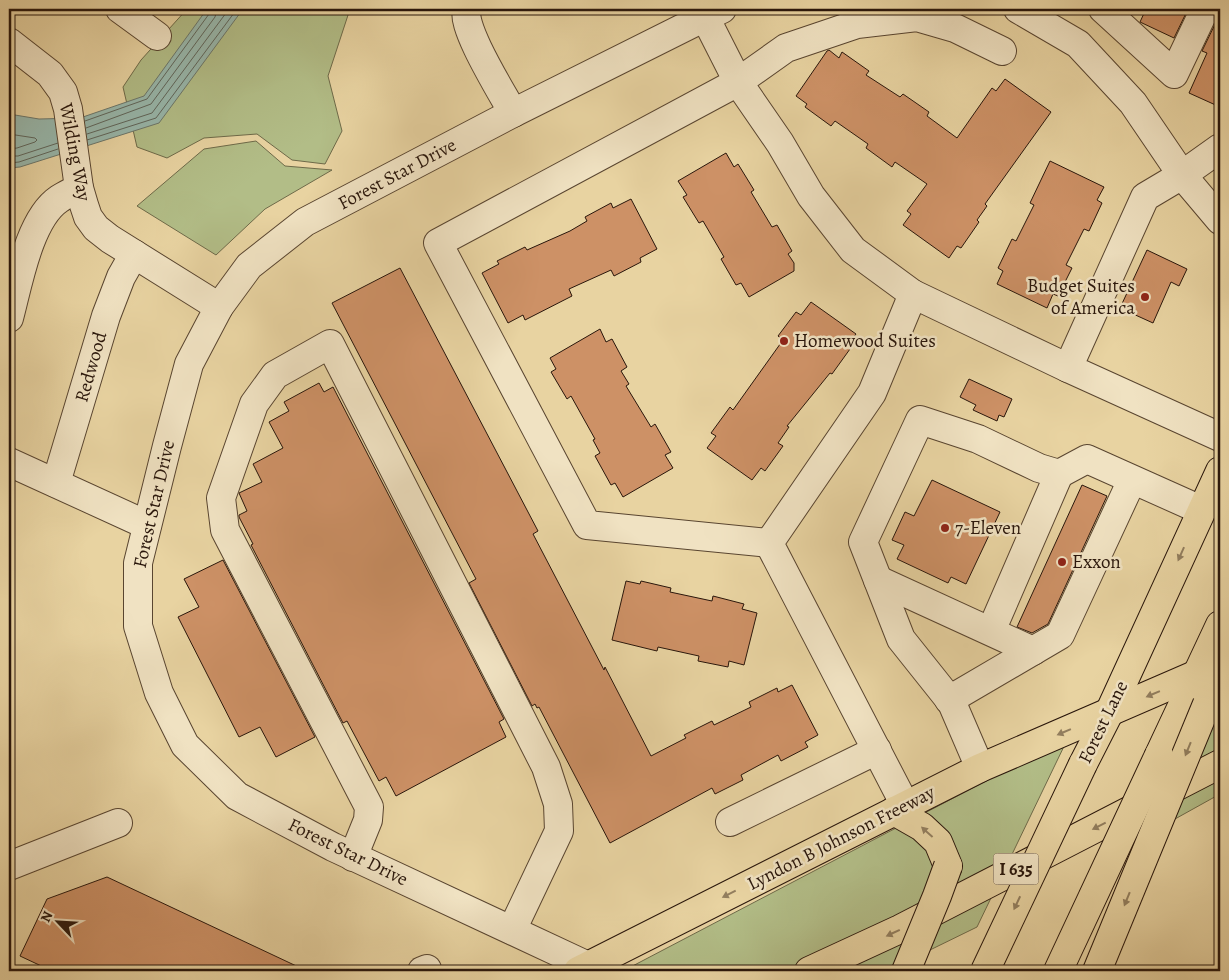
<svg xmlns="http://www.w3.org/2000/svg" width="1229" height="980" viewBox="0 0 1229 980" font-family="Alegreya,serif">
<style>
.green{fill:#b2bd87;stroke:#6e6a49}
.water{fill:#98b7ab;stroke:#6c776b}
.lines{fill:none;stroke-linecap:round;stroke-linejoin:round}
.shore{stroke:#60665b;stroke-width:1}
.building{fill:#cd9166;stroke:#29160b}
.minor-casing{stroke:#594530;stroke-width:30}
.major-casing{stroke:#29160b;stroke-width:30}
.highway-casing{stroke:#29160b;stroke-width:30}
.minor{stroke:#f0e2c2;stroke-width:28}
.major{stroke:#e8d3a1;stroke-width:28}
.highway{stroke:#e8d3a1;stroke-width:28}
.major-bridge-casing{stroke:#29160b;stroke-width:30;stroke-linecap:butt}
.major-bridge{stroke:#e8d3a1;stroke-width:28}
.oneway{fill:#927e5e}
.poi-dot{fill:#8f2418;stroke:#f0e2c2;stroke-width:2}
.labels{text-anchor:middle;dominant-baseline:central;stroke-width:5;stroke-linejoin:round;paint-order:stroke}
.shield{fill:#f0e2c2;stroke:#655342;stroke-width:1}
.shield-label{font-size:18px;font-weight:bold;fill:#29160b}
.street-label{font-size:19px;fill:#29160b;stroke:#f0e2c2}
.poi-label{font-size:19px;fill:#29160b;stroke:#f0e2c2;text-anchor:start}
</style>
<rect width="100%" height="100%" fill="#e8d3a1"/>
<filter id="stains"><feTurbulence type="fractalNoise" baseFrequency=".004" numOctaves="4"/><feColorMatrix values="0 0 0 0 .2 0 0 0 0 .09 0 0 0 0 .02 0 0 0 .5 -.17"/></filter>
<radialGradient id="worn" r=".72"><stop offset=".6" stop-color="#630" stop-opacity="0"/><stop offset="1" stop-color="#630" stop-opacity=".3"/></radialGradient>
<!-- green -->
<g class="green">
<path d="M187 9H350L328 76 342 131 325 164 292 160 257 134 204 138 167 158 137 147 123 87 141 60Z"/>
<path d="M256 141 285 166 332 170 265 209 216 255 137 206 204 149Z"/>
<path d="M1220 686V794L1130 844Z"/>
<path d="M1068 738 977 927 887 971H623Z"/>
</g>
<!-- water -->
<path class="water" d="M207 9H243L159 123 20 167 9 168V114L39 119 80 118 144 96Z"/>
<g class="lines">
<!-- shore -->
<g class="shore">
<path d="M85 121 147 99 209 14 211 9"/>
<path d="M86 128 151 104 215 17 217 9"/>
<path d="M9 134 35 138 37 140 35 142 17 148 9 149"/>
<path d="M87 134 152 113 229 9"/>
<path d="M87 140 156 118 237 9"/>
<path d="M9 156H18L58 143"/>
<path d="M9 163 19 162 58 149"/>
</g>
</g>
<!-- building -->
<g class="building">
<path d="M1146 9H1188L1174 38 1140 22Z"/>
<path d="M1220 10V107L1189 93 1207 53 1202 51 1219 16Z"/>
<path d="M829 50 839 58 842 52 869 71 866 75 900 97 903 94 929 112 927 116 957 138 992 88 996 91 1005 79 1051 112 985 204 987 206 977 220 979 222 961 248 957 246 949 258 903 225 911 214 907 211 927 184 895 162 892 167 866 148 868 144 835 121 831 126 805 107 807 104 796 96 827 51Z"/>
<path d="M726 153 734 167 738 164 754 190 751 192 772 227 777 225 792 251 788 254 794 263V271L749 297 741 283 736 285 721 259 724 257 703 221 699 223 683 197 687 195 678 181Z"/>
<path d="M1050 161 1104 187 1097 200 1102 203 1089 231 1084 229 1066 265 1072 268 1058 296 1053 294 1047 308 997 284 1003 271 998 268 1012 239 1016 241 1034 205 1030 203Z"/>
<path d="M631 199 657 249 640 258 641 262 614 276 611 270 569 289 572 296 525 320 523 315 508 323 482 273 499 264 497 261 525 247 527 250 570 231 587 221 585 217 611 203 613 208Z"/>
<path d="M1147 250 1187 269 1179 286 1171 282 1153 323 1120 308Z"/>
<path d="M400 268 538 531 533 534 604 670 605 667 651 756 686 738 684 735 712 721 714 725 751 707 749 702 777 688 778 692 792 685 818 735 805 742 808 747 781 761 778 755 741 775 743 780 715 794 712 788 610 843 539 707 537 708 535 704 532 706 469 583 476 579 332 303Z"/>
<path d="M811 302 856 334 847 346 850 349 832 374 830 373 787 426 789 427 778 443 783 446 765 471 761 468 752 480 707 448 716 436 711 433 730 407 733 410 783 340 778 336 796 312 801 315Z"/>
<path d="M600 329 606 342 612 339 627 367 621 371 629 384 626 386 651 427 655 424 671 452 665 455 673 468 623 497 615 483 611 485 595 456 600 453 593 440 595 439 571 396 567 399 551 372 556 369 550 358Z"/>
<path d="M969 379 1012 399 1004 417 999 415 997 421 973 410 976 405 960 397Z"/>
<path d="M319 383 324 392 333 387 504 719 499 722 506 737 396 796 386 777 379 781 347 721 343 723 251 545 253 544 239 517V515L247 511 239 493 262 482 253 464 283 448 269 422 289 411 284 402Z"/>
<path d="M932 480 1000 512 966 584 951 577 948 583 897 559 904 545 892 540 905 512 914 516Z"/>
<path d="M1082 485 1107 496 1048 624 1032 633 1017 627Z"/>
<path d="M223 560 315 737 276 757 260 727 239 737 178 617 199 607 184 579Z"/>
<path d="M626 581 640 584 641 581 671 588 670 592 712 601 713 596 744 604 742 609 757 613 744 665 729 661 728 667 698 661 699 656 658 647 657 651 612 640Z"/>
<path d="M107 877 307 971H52L20 956 47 899Z"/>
</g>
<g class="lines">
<!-- minor casing -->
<g class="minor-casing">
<g id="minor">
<path d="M120 9 157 36"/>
<path d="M467 9C460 26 503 94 513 113L705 17"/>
<path d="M722 9 705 17 738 82 786 48 857 24 917 17 955 28 1002 51"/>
<path d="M1018 9 1078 44 1133 103 1182 175 1220 220"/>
<path d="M1103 9 1174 74 1205 9"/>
<path d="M9 42 50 74 63 92 68 109 79 188 84 205 88 217 96 228 110 239 219 307"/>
<path d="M513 113 305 222 249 266 219 307 189 364 167 446 138 563V626L159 693 185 745 237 796 333 847 588 966"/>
<path d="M1220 148 1182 175 1145 197 1068 368 1220 437"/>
<path d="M9 318C18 285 29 219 59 199 65 195 72 192 79 188"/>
<path d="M9 462 147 525"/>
<path d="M56 483 106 316 121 277 134 254"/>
<path d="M769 543 587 525 438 243 738 82 780 143 811 196 853 250 913 294"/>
<path d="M878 580 1033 651"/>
<path d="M991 631 1059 474"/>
<path d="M949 700 1060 635 1132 480"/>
<path d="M980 768 952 703 901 639 863 542 920 420 978 439 1039 468 1059 474 1087 459 1201 510"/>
<path d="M905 805 769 543 872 393 913 294 1068 368"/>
<path d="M730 822 877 750"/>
<path d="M353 857 368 820 369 807 225 530 221 498 254 404 275 375 330 344 546 767 558 804 559 831 512 930"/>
<path d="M9 866 118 823"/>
<path d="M422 971 427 969"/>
</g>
</g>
<!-- major casing -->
<g class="major-casing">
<g id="major">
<path d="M1207 704 1220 687"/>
<path d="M1159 755 1220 625"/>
<path d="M1083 764 1109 713 1220 471"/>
<path d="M894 811 922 827 938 842 948 866"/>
<path d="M578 971 980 768 1197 674 1220 662"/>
</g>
</g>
<!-- highway casing -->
<g class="highway-casing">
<path id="highway" d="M809 971 900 929 1220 764"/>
</g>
<!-- minor -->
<use href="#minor" class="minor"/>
<!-- major -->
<use href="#major" class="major"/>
<!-- highway -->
<use href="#highway" class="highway"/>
<!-- major-bridge casing -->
<g class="major-bridge-casing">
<g id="major-bridge">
<path d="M906 971 937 896 948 866"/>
<path d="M985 971 1083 764"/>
<path d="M1058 971 1159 755"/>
<path d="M1097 971 1207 704"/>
</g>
</g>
<!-- major-bridge -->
<use href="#major-bridge" class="major-bridge"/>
</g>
<!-- one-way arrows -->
<defs><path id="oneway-solid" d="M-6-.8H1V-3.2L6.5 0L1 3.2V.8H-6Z" transform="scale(1.25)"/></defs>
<g class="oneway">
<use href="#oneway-solid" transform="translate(1181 554) rotate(114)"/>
<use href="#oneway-solid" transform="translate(1153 694) rotate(157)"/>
<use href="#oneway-solid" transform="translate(1064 732) rotate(157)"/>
<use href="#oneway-solid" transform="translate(1188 749) rotate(112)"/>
<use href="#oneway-solid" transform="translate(1099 826) rotate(153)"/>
<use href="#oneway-solid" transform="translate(927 832) rotate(-138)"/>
<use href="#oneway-solid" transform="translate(729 894) rotate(153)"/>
<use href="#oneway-solid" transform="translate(1127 899) rotate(112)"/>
<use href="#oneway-solid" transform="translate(1017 903) rotate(115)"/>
<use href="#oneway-solid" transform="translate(893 933) rotate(155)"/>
</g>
<!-- markers -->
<g class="poi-dot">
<circle cx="1145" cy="297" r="5"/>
<circle cx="784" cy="341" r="5"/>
<circle cx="945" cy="528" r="5"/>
<circle cx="1062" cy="562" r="5"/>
</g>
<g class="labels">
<!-- shield labels -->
<rect class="shield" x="993.5" y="853.5" width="45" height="31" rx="4"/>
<g class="shield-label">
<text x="1016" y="869">I 635</text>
</g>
<!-- street labels -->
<g class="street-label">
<text transform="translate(75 152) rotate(79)">Wilding Way</text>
<text transform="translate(397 174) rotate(-28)">Forest Star Drive</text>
<text transform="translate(91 367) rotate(-74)">Redwood</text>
<text transform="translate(154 504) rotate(-77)">Forest Star Drive</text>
<text transform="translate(1103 722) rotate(-64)">Forest Lane</text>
<text transform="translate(841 838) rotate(-27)">Lyndon B Johnson Freeway</text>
<text transform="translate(348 852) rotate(26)">Forest Star Drive</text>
</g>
<!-- poi labels -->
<g class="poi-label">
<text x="1135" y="286" text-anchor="end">Budget Suites<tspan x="1135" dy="22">of America</tspan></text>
<text x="794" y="341">Homewood Suites</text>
<text x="955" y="528">7-Eleven</text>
<text x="1072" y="562">Exxon</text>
</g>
</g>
<!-- margin -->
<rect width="1229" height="980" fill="none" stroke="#e8d3a1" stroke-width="30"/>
<rect x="10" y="10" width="1209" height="960" fill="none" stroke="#29160b" stroke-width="2.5"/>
<rect x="15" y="15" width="1199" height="950" fill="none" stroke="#29160b"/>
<!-- north arrow -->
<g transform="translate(58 922) rotate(295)" stroke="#f0e2c2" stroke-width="4" paint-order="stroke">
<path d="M0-4L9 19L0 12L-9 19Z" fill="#29160b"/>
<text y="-8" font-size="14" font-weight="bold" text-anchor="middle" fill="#29160b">N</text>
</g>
<rect width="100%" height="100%" filter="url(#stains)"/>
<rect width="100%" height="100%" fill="url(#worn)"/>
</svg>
